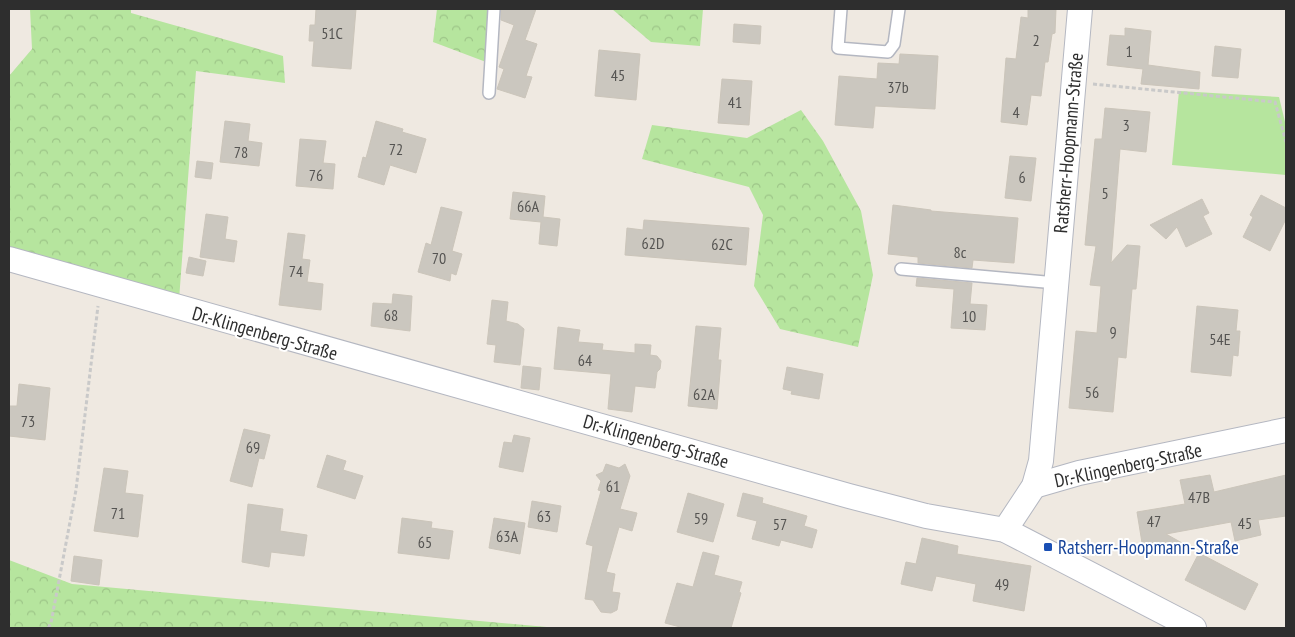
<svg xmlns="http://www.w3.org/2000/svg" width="1295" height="637" viewBox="0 0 1295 637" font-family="'PT Sans Narrow',sans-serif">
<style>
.grass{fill:#b6e59e}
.forest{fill:url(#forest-crowns)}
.building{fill:#cbc7bf;stroke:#cbc5ba}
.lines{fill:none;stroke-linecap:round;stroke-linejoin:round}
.lane-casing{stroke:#b4b7c1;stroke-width:14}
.street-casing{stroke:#b4b7c1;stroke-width:26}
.path{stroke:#c9c9c9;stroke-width:3;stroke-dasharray:4 2.5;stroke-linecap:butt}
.lane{stroke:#fff;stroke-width:11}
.street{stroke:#fff;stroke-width:24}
.transit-dot{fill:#1a4fb4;stroke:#fff;stroke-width:2}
.labels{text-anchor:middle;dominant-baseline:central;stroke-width:4;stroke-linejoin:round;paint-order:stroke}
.number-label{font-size:16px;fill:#555452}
.street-label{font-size:19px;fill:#2e2e2e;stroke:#fff}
.transit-label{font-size:19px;fill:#164399;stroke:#fff;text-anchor:start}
</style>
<defs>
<pattern id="forest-crowns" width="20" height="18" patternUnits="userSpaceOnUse" patternTransform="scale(1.25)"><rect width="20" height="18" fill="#b6e59e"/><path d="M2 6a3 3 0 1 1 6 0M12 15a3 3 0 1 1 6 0" fill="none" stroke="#9dc588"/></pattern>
</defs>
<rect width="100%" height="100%" fill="#efe9e1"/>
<!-- grass -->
<path class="grass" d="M1179 91 1279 97 1286 126V175L1172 165Z"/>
<!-- forest -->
<g class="forest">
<path d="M30 9H131V13L283 56 285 83 196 71 179 300 9 250V76L32 49Z"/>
<path d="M437 9H489L486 62 433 42Z"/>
<path d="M612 9H703L700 46 651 42Z"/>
<path d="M801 110 823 141 861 211 873 275 858 347 780 329 754 286 763 215 749 187 642 159 652 125 747 138Z"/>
<path d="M9 560 72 584 558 628H9Z"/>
</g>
<!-- building -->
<g class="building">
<path d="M316 9H356L351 69 312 66 314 41H309L310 25H315Z"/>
<path d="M501 9H536L525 40 537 44 526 76 532 77 525 98 497 89 504 69 499 67 514 25 501 20Z"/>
<path d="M1028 9H1056L1055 33 1052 34 1048 62H1045L1041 96 1031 95 1027 125 1001 122 1006 58 1016 59 1021 17 1028 18Z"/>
<path d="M734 24 761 26 760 44 733 42Z"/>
<path d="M1125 28 1151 31 1148 65 1200 72 1199 89 1141 84 1143 69 1107 65 1110 35 1125 36Z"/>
<path d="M1215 46 1241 49 1238 78 1212 76Z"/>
<path d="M599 50 640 54 636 100 595 96Z"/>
<path d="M900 54 938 56 935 109 875 106 873 128 835 125 839 76 877 79 878 63 899 64Z"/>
<path d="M722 79 752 81 749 125 718 123Z"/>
<path d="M1105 108 1150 112 1146 152 1120 149 1111 263 1127 245 1140 246 1136 289H1132L1126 358 1118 357 1113 412 1069 408 1076 331 1097 333 1101 286 1090 285 1096 246 1085 245 1095 139H1102Z"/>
<path d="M225 121 250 124 248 141 262 143 259 166 220 162Z"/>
<path d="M376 121 403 129 402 132 426 139 416 173 390 165 384 185 358 177 363 157 366 158Z"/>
<path d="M300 139 326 141 323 163 335 164 333 189 296 186Z"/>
<path d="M1010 156 1036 158 1031 201 1005 198Z"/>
<path d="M197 161 213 163 211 179 195 177Z"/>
<path d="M513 192 545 196 543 217 560 219 557 246 539 244 541 222 510 219Z"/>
<path d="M1261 195 1286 208V219L1270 251 1243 237 1253 217 1250 215Z"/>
<path d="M1202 199 1209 213 1203 216 1212 234 1186 247 1177 227 1166 239 1150 225Z"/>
<path d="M893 205 931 210V211L1018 218 1014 263 973 260 972 268 918 263V257L888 254Z"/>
<path d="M441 207 462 212 452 251 462 254 456 275 451 273 450 281 418 272 426 243 431 245Z"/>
<path d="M206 214 228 217 225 239 237 241 234 262 200 257Z"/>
<path d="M644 220 749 228 746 265 625 255 627 228 643 230Z"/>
<path d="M288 233 305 235 302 259 310 260 307 282 323 284 321 310 279 305Z"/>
<path d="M189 257 206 261 203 276 186 273Z"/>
<path d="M917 278 972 283 970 304 987 305 985 330 951 328 954 289 916 286Z"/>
<path d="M393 294 412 296 410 331 371 326 373 303 392 304Z"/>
<path d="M492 300 508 302 506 321 518 324 524 329 520 365 494 362 496 345 487 344Z"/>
<path d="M1197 306 1238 310 1236 331H1240L1238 356 1233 355 1231 376 1191 372Z"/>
<path d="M696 326 721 328 718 360H721L717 409 688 406Z"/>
<path d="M558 327 580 330 578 342 603 344 602 350 635 353V344L651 345 650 355 657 356 661 361 660 369 657 372 655 388 635 386 632 412 608 409 611 374 554 369Z"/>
<path d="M523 366 541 368 539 390 521 388Z"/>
<path d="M787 367 823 374 819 399 791 394 792 391 783 389Z"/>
<path d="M19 384 50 388 45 440 9 436V406H17Z"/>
<path d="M244 429 270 435 264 459 259 458 252 487 230 481Z"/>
<path d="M514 435 530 438 523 472 499 467 504 442 512 443Z"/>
<path d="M327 455 346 461 343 470 363 476 355 499 317 487Z"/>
<path d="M606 464 619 468 625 464 630 476 620 509 637 513 632 531 619 527 606 572 615 574 612 592 620 593 617 610 611 613 601 612 593 600 585 599 593 546 586 544 601 491 598 490 601 481 596 475 603 472Z"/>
<path d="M104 468 128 471 125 493 143 495 138 537 94 531Z"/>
<path d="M1210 475 1214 492 1286 475V516L1258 520 1261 535 1235 541 1231 522 1166 534 1191 548 1144 555 1137 512 1185 504 1180 480Z"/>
<path d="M688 493 724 504 713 542 677 532Z"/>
<path d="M743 493 763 498 762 503 807 516 804 526 817 530 812 548 781 540 779 546 752 539 757 521 737 516Z"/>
<path d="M532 501 561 506 557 532 528 527Z"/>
<path d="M248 504 283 509 280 531 307 535 304 556 271 552 269 567 242 562Z"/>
<path d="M402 518 432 522 431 528 453 531 449 559 398 553Z"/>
<path d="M494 518 525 523 520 554 489 548Z"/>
<path d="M922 538 958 546 957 554 1031 566 1024 611 973 601 976 584 936 576 932 591 901 584 906 562 916 564Z"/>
<path d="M703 552 719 556 714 575 742 582 739 592 741 593 731 628H684L665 623 677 583 693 587Z"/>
<path d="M1199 553 1258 584 1245 610 1185 580Z"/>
<path d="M74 556 102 560 99 585 71 581Z"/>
</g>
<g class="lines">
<!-- lane casing -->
<g class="lane-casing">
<g id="lane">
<path d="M841 9 838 48 888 52 894 44 899 9"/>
<path d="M489 93 494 9"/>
<path d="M901 269 1056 283"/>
</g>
</g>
<!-- street casing -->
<g class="street-casing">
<g id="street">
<path d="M9 259 849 496 926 516 1005 530 1194 628"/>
<path d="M1034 486 1079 473 1286 430"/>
<path d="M1005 530 1034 486 1041 461 1080 9"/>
</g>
</g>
<!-- path -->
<g class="path">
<path d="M1093 84 1275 102 1286 142"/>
<path d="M48 628 51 623 76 490 98 306"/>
</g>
<!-- lane -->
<use href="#lane" class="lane"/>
<!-- street -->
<use href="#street" class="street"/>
</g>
<!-- markers -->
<rect class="transit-dot" x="1043" y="542" width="10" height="10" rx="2.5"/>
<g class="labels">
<!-- number labels -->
<g class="number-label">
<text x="332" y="33">51C</text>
<text x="1036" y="40">2</text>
<text x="1129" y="51">1</text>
<text x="618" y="75">45</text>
<text x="898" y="87">37b</text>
<text x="735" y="102">41</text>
<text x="1016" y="112">4</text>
<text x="1126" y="125">3</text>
<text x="396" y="149">72</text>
<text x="241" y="152">78</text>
<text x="316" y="175">76</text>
<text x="1022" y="177">6</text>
<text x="1105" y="193">5</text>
<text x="528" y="206">66A</text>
<text x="653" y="243">62D</text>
<text x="722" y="244">62C</text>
<text x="960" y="252">8c</text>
<text x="439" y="258">70</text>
<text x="296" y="271">74</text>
<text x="391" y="315">68</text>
<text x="969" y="316">10</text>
<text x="1113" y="332">9</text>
<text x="1220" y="339">54E</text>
<text x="585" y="360">64</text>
<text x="1092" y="392">56</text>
<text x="704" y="394">62A</text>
<text x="28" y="421">73</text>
<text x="253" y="447">69</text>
<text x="613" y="486">61</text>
<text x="1199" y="497">47B</text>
<text x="118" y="513">71</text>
<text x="544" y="516">63</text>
<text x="701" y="518">59</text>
<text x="1154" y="521">47</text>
<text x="1245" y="523">45</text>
<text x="780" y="524">57</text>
<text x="507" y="536">63A</text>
<text x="425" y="542">65</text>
<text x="1002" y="584">49</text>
</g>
<!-- street labels -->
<g class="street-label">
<text transform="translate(1068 143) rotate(-85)">Ratsherr-Hoopmann-Straße</text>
<text transform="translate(265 333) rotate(16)">Dr.-Klingenberg-Straße</text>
<text transform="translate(656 441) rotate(16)">Dr.-Klingenberg-Straße</text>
<text transform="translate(1128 465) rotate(-12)">Dr.-Klingenberg-Straße</text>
</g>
<!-- transit labels -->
<g class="transit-label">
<text x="1058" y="547">Ratsherr-Hoopmann-Straße</text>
</g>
</g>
<!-- border -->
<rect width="1295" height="637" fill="none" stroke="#2e2e2e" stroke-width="20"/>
</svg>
